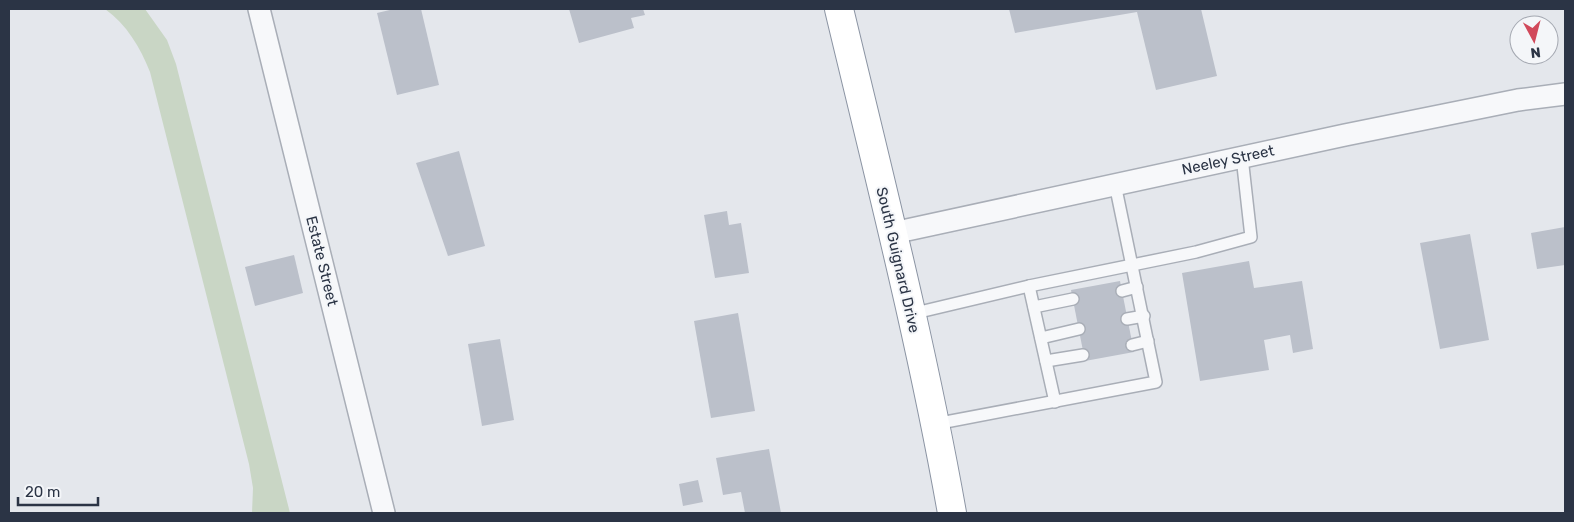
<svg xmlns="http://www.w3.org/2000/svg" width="1574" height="522" viewBox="0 0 1574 522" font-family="Rubik,sans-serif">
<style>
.green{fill:#c9d6c5}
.building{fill:#bbc0ca}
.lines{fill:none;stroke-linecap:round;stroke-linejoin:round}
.service-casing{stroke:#a9aeb7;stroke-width:14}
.minor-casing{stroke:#a9aeb7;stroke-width:24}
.trunk-casing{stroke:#8b94a3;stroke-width:30}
.service{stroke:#f7f8fa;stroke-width:11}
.minor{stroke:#f7f8fa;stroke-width:21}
.trunk{stroke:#fff;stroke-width:28}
.labels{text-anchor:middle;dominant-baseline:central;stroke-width:4;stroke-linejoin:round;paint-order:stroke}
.street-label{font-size:15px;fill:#2b3445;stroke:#f4f6f9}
</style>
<rect width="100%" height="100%" fill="#e4e7ec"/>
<!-- green -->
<path class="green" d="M105 9H145L167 40 176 64 290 513H252L253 488 249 464 150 72C140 47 127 25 105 9Z"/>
<!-- building -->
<g class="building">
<path d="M394 9H421L439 85 397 95 377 13Z"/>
<path d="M569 9H643L645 15 631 18 634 28 579 43Z"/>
<path d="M1009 9H1201L1217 76 1156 90 1137 12 1015 33Z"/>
<path d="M459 151 485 246 448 256 416 163Z"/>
<path d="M727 211 729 225 741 223 749 273 715 278 704 215Z"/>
<path d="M1565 227V265L1537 269 1531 233Z"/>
<path d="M1470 234 1489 340 1440 349 1420 243Z"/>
<path d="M294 255 303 293 255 306 245 267Z"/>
<path d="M1249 261 1254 288 1302 281 1313 349 1293 353 1290 335 1264 340 1269 370 1200 381 1182 273Z"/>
<path d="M1120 281 1134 352 1085 361 1071 290Z"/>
<path d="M738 313 755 411 711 418 694 321Z"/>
<path d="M500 339 514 420 482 426 468 344Z"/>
<path d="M769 449 781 513H745L741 492 723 495 716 458Z"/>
<path d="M698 480 703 502 683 506 679 484Z"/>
</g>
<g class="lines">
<!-- service casing -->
<g class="service-casing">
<g id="service">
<path d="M1029 286 1055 402"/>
<path d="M1122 291 1137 287"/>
<path d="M1034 307 1073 299"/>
<path d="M911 314 1029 286 1196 252 1251 237 1242 157"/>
<path d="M1127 319 1144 316"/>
<path d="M1041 338 1079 329"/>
<path d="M1132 345 1148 341"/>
<path d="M1046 361 1083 355"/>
<path d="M935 424 1156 382 1115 184"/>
</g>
</g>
<!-- minor casing -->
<g class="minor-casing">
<g id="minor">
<path d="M259 9 384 513"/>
<path d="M893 233 1345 135 1518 100 1565 94"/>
</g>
</g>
<!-- trunk casing -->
<g class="trunk-casing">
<path id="trunk" d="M839 9C879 176 922 344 952 513"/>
</g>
<!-- service -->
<use href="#service" class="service"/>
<!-- minor -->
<use href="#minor" class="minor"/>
<!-- trunk -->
<use href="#trunk" class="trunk"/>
</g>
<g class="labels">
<!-- street labels -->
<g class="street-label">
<text transform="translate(1228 160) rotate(-12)">Neeley Street</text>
<text transform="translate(898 260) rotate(77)">South Guignard Drive</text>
<text transform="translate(322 261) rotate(76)">Estate Street</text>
</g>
</g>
<!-- border -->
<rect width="1574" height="522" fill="none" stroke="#2b3445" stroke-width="20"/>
<!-- north arrow -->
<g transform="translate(1534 40) rotate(173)"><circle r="24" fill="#f4f6f9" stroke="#a4a8b1"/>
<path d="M0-4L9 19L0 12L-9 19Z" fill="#d1495b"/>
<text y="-8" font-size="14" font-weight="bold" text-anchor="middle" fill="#2b3445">N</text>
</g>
<!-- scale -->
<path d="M18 497v8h80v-8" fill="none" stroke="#2b3445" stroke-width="2.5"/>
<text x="25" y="497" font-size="15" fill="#2b3445" stroke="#f4f6f9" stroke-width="4" paint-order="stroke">20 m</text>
</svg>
